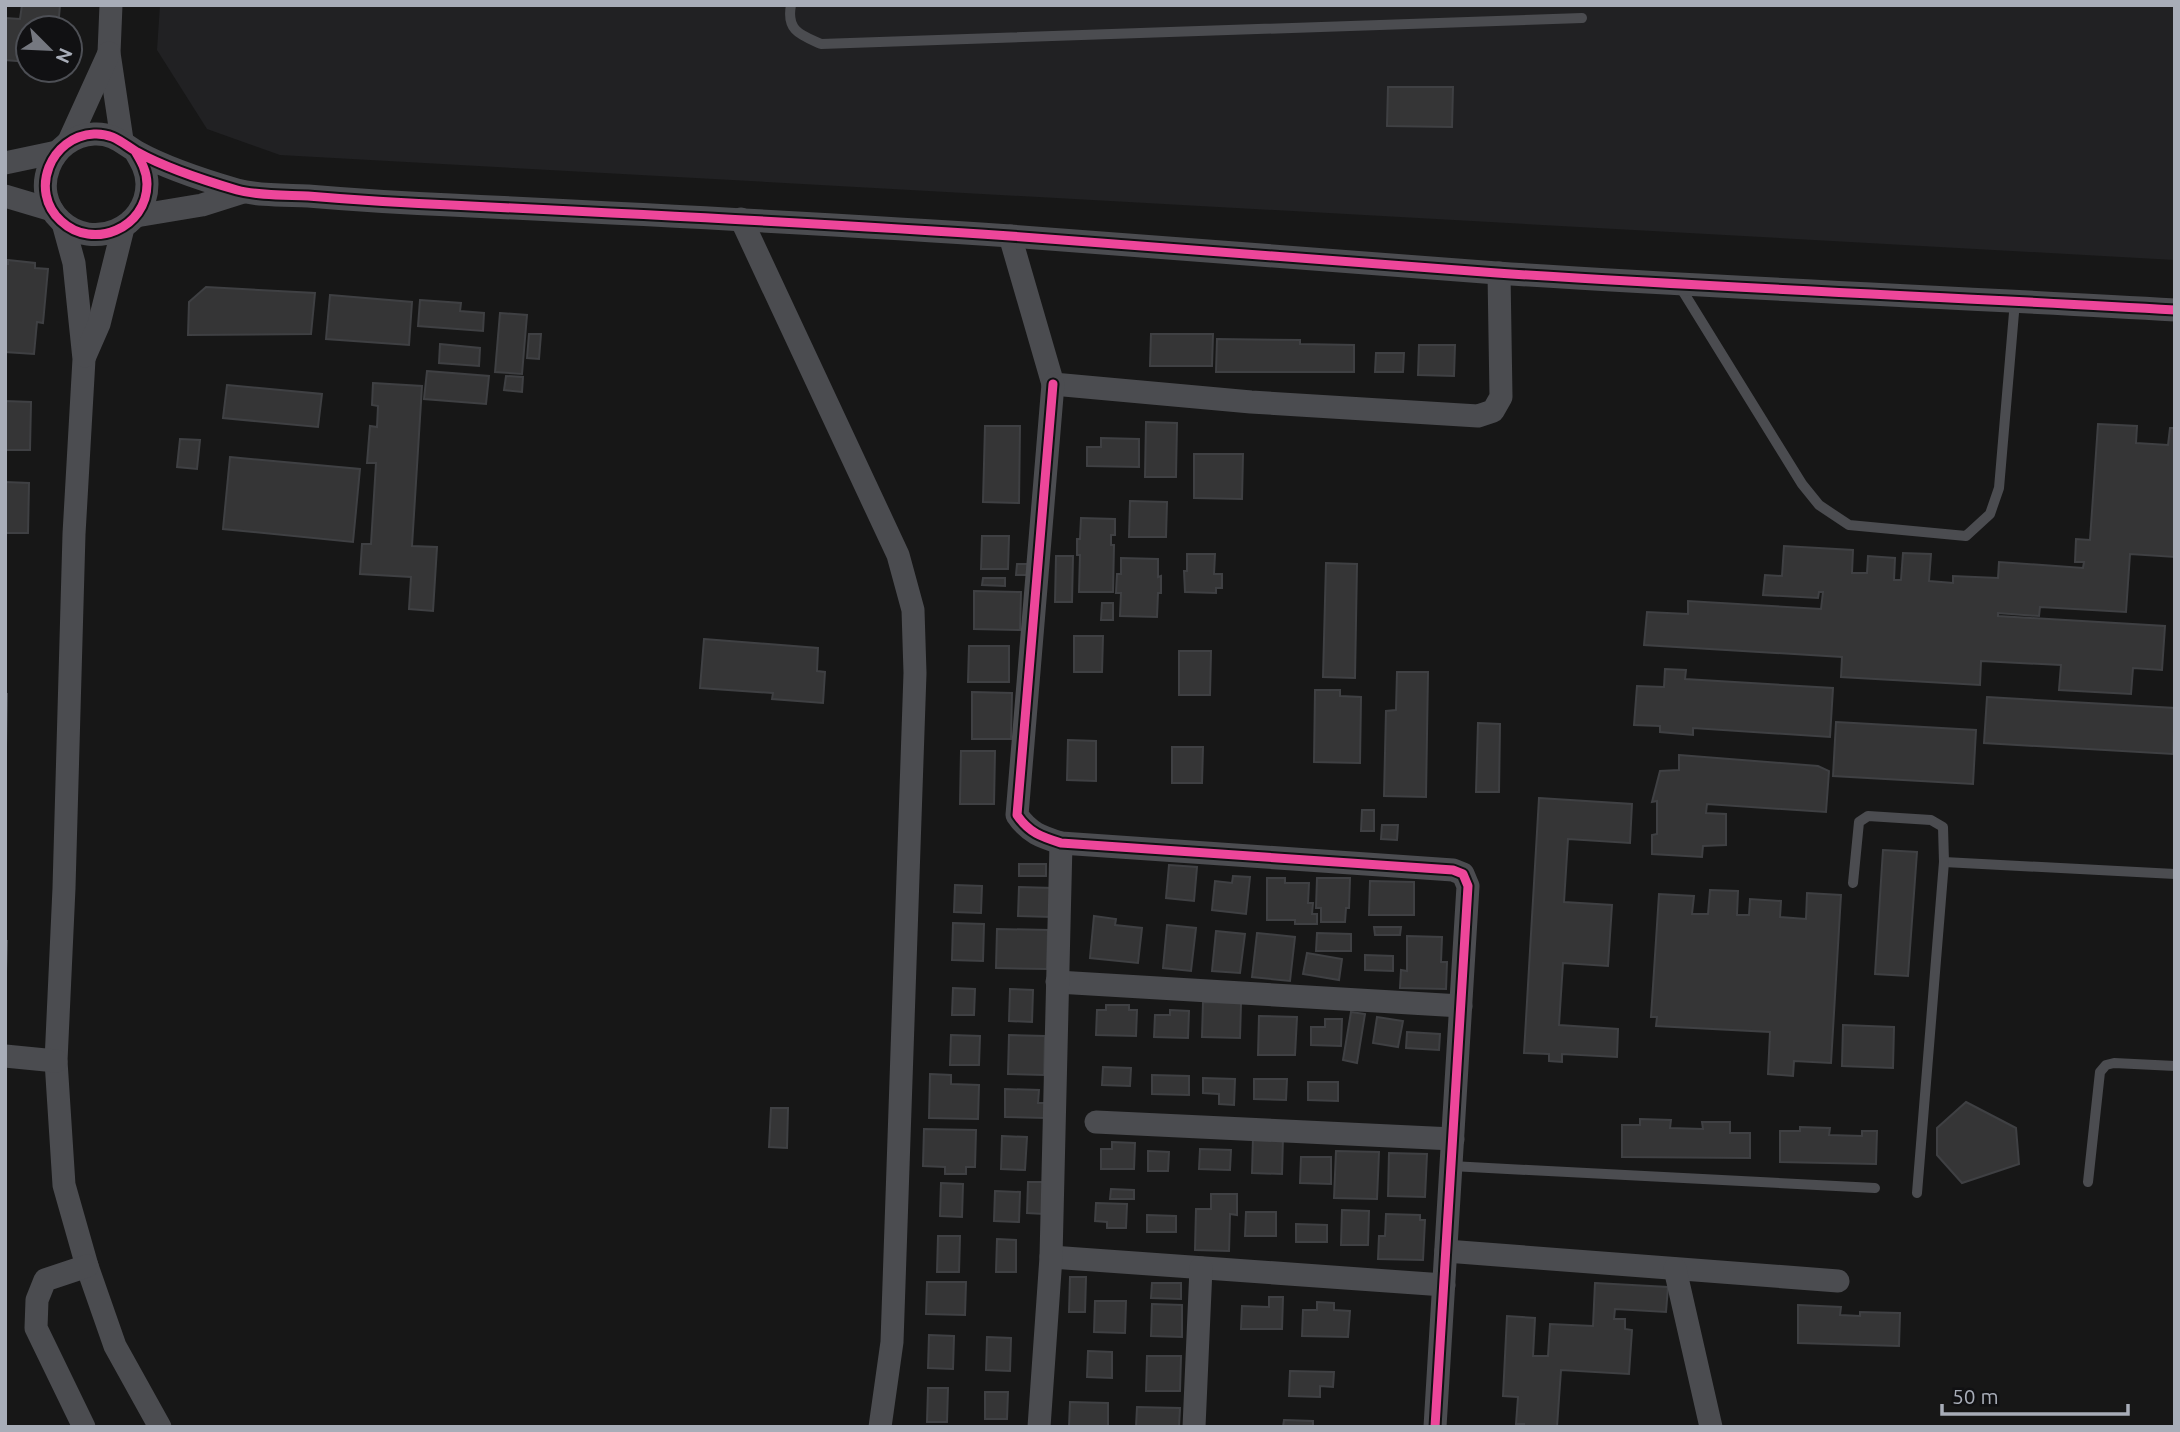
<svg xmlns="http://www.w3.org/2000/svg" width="2180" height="1432" viewBox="0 0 2180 1432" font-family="Ubuntu,sans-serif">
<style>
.built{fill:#212123}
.building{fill:#353536;stroke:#3f4043;stroke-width:2}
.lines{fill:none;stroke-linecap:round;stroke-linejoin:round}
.service{stroke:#4b4c50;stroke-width:10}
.minor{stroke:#4b4c50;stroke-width:23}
.cycleway-casing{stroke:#111113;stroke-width:13}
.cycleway{stroke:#ed469a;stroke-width:9}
</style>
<rect width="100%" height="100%" fill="#171717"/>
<!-- built -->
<path class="built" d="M160 5H2175V260L280 155 207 129 157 50Z"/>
<!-- building -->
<g class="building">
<path d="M22 5H60L58 28H28V62L5 60 6 18 20 19Z"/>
<path d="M1388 87H1453L1452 127 1387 126Z"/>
<path d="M8 260 35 263V268L48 269 43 323 37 322 34 354 5 352V264H8Z"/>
<path d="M206 287 315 293 311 334 188 335 189 302Z"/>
<path d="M330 295 412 302 409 345 326 339Z"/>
<path d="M420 300 461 303 460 311 484 313 483 331 418 326Z"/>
<path d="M500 313 527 315 522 374 495 372Z"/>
<path d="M529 334H541L539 359 527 358Z"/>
<path d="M1151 334H1213L1212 366H1150Z"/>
<path d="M1217 339 1300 340V344L1354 345V372H1216Z"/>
<path d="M440 344 480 348 479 366 439 363Z"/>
<path d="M1419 345H1455L1454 376 1418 375Z"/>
<path d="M1376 353H1404L1403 372H1375Z"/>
<path d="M427 371 489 376 486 404 424 399Z"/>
<path d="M506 376 523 377 522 392 504 390Z"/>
<path d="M373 383 422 386 412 546 437 547 433 611 409 609 411 577 360 574 362 544H371L376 463H367L370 426 377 427 378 406 372 405Z"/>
<path d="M227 385 322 394 318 427 223 418Z"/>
<path d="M5 401 31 402 30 450H5Z"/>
<path d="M1146 422 1177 423 1176 477H1145Z"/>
<path d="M2098 424 2137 426 2136 443 2168 445 2170 428H2175V557L2130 554 2126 612 2040 607 2039 616 1998 613V616L2165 626 2162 670 2133 668 2131 694 2059 690 2061 665 1981 661 1980 685 1841 677 1842 657 1644 645 1647 612 1688 614V601L1821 609 1823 592H1819L1818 598 1763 595 1765 575 1782 576 1784 546 1853 550 1852 573H1867L1868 556 1895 558 1894 580H1901L1903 553 1931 554 1929 581 1953 583V576L1998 578 1999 562 2083 568 2084 562H2075L2076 539 2090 540Z"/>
<path d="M985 426H1020L1019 503 983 502Z"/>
<path d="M1101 438 1139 439V467L1087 466V447H1101Z"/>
<path d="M180 439 200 440 197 469 177 467Z"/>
<path d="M1194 454H1243L1242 499 1194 498Z"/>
<path d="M230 457 360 469 353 542 223 529Z"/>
<path d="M5 482 29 483 28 533H5Z"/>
<path d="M1130 501 1167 502 1166 537H1129Z"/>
<path d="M1081 518 1115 519V535H1111V545H1114L1113 592H1079L1080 555H1077V539H1080Z"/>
<path d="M982 536H1009L1008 569H981Z"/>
<path d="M1187 554H1215L1214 574H1222V588H1216V593L1185 592 1184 571H1187Z"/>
<path d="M1056 556H1073L1072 602H1055Z"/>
<path d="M1121 558 1158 559V577L1161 576V593H1158L1157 617 1120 616 1121 593H1116L1117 574H1121Z"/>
<path d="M1326 563 1357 564 1355 678 1323 677Z"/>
<path d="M1017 564H1028L1027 575H1016Z"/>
<path d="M983 578H1005V586L982 585Z"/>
<path d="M974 591 1021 592 1020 630 974 629Z"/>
<path d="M1102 603H1113V620H1101Z"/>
<path d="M1074 636H1103L1102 672H1074Z"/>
<path d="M704 639 818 648 817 671 825 672 823 703 772 699 773 693 700 688Z"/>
<path d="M969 646H1009V682H968Z"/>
<path d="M1179 651H1211L1210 695H1179Z"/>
<path d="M1665 669 1686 670 1685 679 1833 688 1830 737 1693 728V735L1660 732V726L1634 725 1637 686 1664 687Z"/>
<path d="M1397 672H1428L1426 797 1384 796 1386 711 1396 710Z"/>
<path d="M1315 690H1340V696L1361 697 1360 763 1314 762Z"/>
<path d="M972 692 1012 693 1011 739H972Z"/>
<path d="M5 694H7L6 748H5Z"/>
<path d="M1987 697 2175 708 2173 754 1984 743Z"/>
<path d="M1836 722 1976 730 1973 784 1833 776Z"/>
<path d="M1478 723 1500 724 1499 792H1476Z"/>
<path d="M1068 740 1096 741V781L1067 780Z"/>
<path d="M1172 747H1203L1202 783H1172Z"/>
<path d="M961 751H995L994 804H960Z"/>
<path d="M1679 755 1818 766 1829 771 1826 812 1707 804 1706 813 1726 814V845L1703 846 1702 857 1652 854V835L1657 834V801L1652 802 1660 771 1679 770Z"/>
<path d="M1539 798 1632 804 1630 843 1568 839 1564 902 1612 905 1608 966 1563 963 1559 1025 1618 1029 1617 1057 1562 1054V1062L1549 1061V1054L1524 1053Z"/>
<path d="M1362 810H1374V831H1361Z"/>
<path d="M1382 825H1398L1397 840 1381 839Z"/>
<path d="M1883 850 1917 852 1908 976 1875 974Z"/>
<rect x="1019" y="864" width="27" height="12"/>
<path d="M1169 865 1197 867 1194 901 1166 898Z"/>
<path d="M1233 876 1250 877 1246 914 1212 910 1215 881 1232 883Z"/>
<path d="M1267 878H1285V883H1309L1308 903H1313L1312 914H1317V924H1295V920H1267Z"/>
<path d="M1317 878H1350L1349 908H1346L1345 922H1321V908H1316Z"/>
<path d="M1370 881 1414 882V915H1369Z"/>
<path d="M955 885 982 886 981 913 954 912Z"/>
<path d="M1019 887 1053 888 1052 917 1018 916Z"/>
<path d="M1710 890 1738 891 1737 915H1749L1750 899 1781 901 1780 917 1806 919 1807 893 1841 895 1831 1063 1794 1061 1793 1076 1768 1074 1770 1032 1656 1026 1657 1017H1651L1659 894 1694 896 1692 914H1708Z"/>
<path d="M1094 916 1116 919 1115 925 1142 928 1138 963 1090 958Z"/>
<path d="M953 923 984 924 983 961 952 960Z"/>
<path d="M1167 925 1196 928 1191 971 1163 968Z"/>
<path d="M1374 927H1401L1400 935H1375Z"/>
<path d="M997 929 1048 930 1047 969 996 968Z"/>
<path d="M1216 931 1245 934 1240 973 1212 971Z"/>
<path d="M1257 933 1295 937 1290 981 1252 977Z"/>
<path d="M1317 933 1351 934V951H1316Z"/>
<path d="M1407 936 1442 937 1441 962H1447L1446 989 1400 988 1401 970 1407 971Z"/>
<path d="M5 941H7L6 972H5Z"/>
<path d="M1307 953 1342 959 1339 980 1303 974Z"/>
<path d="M1365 955 1393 956V971L1365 970Z"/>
<path d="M953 988 975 989 974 1015H952Z"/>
<path d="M1010 989 1033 990 1032 1022 1009 1021Z"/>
<path d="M1203 1002 1241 1003 1240 1038 1202 1037Z"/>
<path d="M1106 1005H1129V1010H1137L1136 1036 1096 1035 1097 1010H1106Z"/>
<path d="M1170 1010 1189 1011 1188 1038 1154 1037 1155 1015H1170Z"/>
<path d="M1351 1012 1365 1014 1357 1063 1343 1060Z"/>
<path d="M1259 1016 1297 1017 1295 1055H1258Z"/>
<path d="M1377 1017 1403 1021 1398 1047 1373 1043Z"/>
<path d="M1325 1019H1342L1341 1046 1311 1045V1027H1325Z"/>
<path d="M1843 1025 1894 1027 1893 1068 1842 1066Z"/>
<path d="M1407 1032 1440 1034 1439 1050 1406 1048Z"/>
<path d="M951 1035 980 1036 979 1065H950Z"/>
<path d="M1009 1035 1045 1036 1044 1075 1008 1074Z"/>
<path d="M1103 1067 1131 1068 1130 1086 1102 1085Z"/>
<path d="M930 1074 951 1075V1084L979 1085 978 1119 929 1118Z"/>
<path d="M1152 1075 1189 1076V1095L1152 1094Z"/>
<path d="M1203 1078 1235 1079 1234 1105 1219 1104V1094L1203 1093Z"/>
<path d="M1254 1079H1287L1286 1100 1254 1099Z"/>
<path d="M1308 1082H1338V1101L1308 1100Z"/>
<path d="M1005 1089 1039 1090 1038 1103H1045V1118L1005 1117Z"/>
<path d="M1966 1102 2016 1128 2019 1164 1962 1183 1937 1155V1128Z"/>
<path d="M771 1108H788L787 1148 769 1147Z"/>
<path d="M1640 1119 1671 1120 1670 1128 1703 1129 1702 1122H1730V1133H1750V1158L1622 1157V1125H1640Z"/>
<path d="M1800 1127 1830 1128 1829 1135 1862 1136V1131H1877L1876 1164 1780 1162V1131H1800Z"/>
<path d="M924 1129 976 1130 975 1167H966V1174H945V1167L923 1166Z"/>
<path d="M1002 1136 1027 1137 1025 1170 1001 1169Z"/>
<path d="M1253 1137H1283L1282 1174 1252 1173Z"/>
<path d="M1112 1142 1135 1143 1134 1169H1101V1149H1112Z"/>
<path d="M1200 1149 1231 1150 1230 1170 1199 1169Z"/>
<path d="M1148 1151 1169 1152 1168 1171H1148Z"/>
<path d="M1336 1151 1379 1152 1377 1199 1334 1198Z"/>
<path d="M1389 1153 1427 1154 1425 1197 1388 1196Z"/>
<path d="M1301 1157H1331V1184L1300 1183Z"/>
<path d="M1028 1182H1045L1044 1214 1027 1213Z"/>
<path d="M941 1183 963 1184 962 1217 940 1216Z"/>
<path d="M1111 1189 1134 1190V1199H1110Z"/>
<path d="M995 1191 1020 1192 1019 1222 994 1221Z"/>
<path d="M1211 1194H1237V1215L1230 1214 1229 1251 1195 1250 1196 1209H1211Z"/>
<path d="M1096 1203 1127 1204 1126 1228H1107V1222L1095 1221Z"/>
<path d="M1342 1210 1369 1211 1368 1245H1341Z"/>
<path d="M1246 1212H1276V1236H1245Z"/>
<path d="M1386 1214 1420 1215V1220H1425L1423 1260 1378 1259 1379 1236H1385Z"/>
<path d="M1147 1215 1176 1216V1232H1147Z"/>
<path d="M1296 1224 1327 1225V1242H1296Z"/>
<path d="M938 1236H960L959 1272H937Z"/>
<path d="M997 1239 1016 1240V1272H996Z"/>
<path d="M1070 1277H1086L1085 1312H1069Z"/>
<path d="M927 1282H966L965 1315 926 1314Z"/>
<path d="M1152 1283H1181V1299L1151 1298Z"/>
<path d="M1595 1283 1668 1287 1666 1312 1615 1309 1614 1319H1625V1329L1632 1330 1629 1374 1561 1370 1557 1427H1524V1424H1516L1518 1397 1503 1396 1507 1316 1535 1318 1533 1356H1548L1550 1324 1593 1326Z"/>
<path d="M1269 1297H1283L1282 1329H1241L1242 1306 1269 1307Z"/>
<path d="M1095 1301H1126L1125 1333 1094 1332Z"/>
<path d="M1317 1302 1334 1303V1310L1350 1311 1348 1337 1302 1336 1303 1310H1317Z"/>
<path d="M1152 1304 1182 1305V1337L1151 1336Z"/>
<path d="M1798 1305 1841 1307 1840 1315 1860 1316V1312L1900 1313 1899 1346 1798 1343Z"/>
<path d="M929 1335 954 1336 953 1369 928 1368Z"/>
<path d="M987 1337 1011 1338 1010 1371 986 1370Z"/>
<path d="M1088 1351 1112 1352V1378L1087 1377Z"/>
<path d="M1147 1356H1181L1180 1391H1146Z"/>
<path d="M1290 1371 1334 1372 1333 1387 1320 1386V1397L1289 1396Z"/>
<path d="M928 1388H948L947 1422H927Z"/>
<path d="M985 1392H1008L1007 1419H985Z"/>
<path d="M1070 1402 1108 1403V1427H1069Z"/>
<path d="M1137 1407 1180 1408 1179 1427H1136Z"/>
<path d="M1284 1420 1313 1421V1427H1283Z"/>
</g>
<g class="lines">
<!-- service -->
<g class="service">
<path d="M791 5C786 31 801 35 821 44L1582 18"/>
<path d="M1679 285 1802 484 1819 505 1849 525 1966 536 1990 514 1999 488 2015 301"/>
<path d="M1853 883 1859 822 1868 816 1931 820 1943 827 1944 862 2175 874"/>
<path d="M1451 1166 1875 1188"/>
<path d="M2088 1182 2100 1072 2106 1065 2114 1063 2175 1066"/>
<path d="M1917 1193 1944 862"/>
</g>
<!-- minor -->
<g class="minor">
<path d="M111 5 109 53 122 140"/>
<path d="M69 141 109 53"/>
<path d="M135 151C141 161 147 171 147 184 147 228 93 251 61 221 28 191 51 136 94 134 113 133 122 143 137 152 164 167 206 181 237 190 259 196 285 195 308 196 355 200 403 203 451 205 637 214 823 223 1010 236 1172 247 1334 262 1497 273 1722 288 1949 297 2175 310"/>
<path d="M5 163 57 152"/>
<path d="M5 196 52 210"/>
<path d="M136 216 202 205 243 192"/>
<path d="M741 219 898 555 913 610 915 673 892 1342 880 1427"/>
<path d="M63 223 74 263 84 359 74 534 64 888 56 1061 64 1185 87 1266 115 1346 160 1427"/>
<path d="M1010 236 1053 384 1251 402 1478 416 1493 411 1501 397 1499 273"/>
<path d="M85 356 99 324 123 228"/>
<path d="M1053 384 1017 815C1029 833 1042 837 1061 843L1453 870 1463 874 1468 886 1435 1427"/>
<path d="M1057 982 1461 1006"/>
<path d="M5 1056 56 1061"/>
<path d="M1096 1122 1453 1139"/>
<path d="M1446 1251 1838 1281"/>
<path d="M1051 1257 1444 1285"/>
<path d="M1675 1269 1711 1427"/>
<path d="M84 1427 36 1328 37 1300 45 1280 87 1266"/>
<path d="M1039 1427 1051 1257 1061 843"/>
<path d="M1194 1427 1201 1268"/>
</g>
<!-- cycleway casing -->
<g class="cycleway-casing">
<g id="cycleway">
<path d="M135 151C141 161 147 171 147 184 147 228 93 251 61 221 28 191 51 136 94 134 113 133 122 143 137 152 164 167 206 181 237 190 259 196 285 195 308 196 355 200 403 203 451 205 637 214 823 223 1010 236 1172 247 1334 262 1497 273 1722 288 1949 297 2175 310"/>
<path d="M1053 384 1017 815C1029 833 1042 837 1061 843L1453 870 1463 874 1468 886 1435 1427"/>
</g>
</g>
<!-- cycleway -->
<use href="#cycleway" class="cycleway"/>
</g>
<!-- border -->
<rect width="2180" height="1432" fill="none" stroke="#a8adb8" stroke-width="14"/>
<!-- north arrow -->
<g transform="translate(49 49) rotate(114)"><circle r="33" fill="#111113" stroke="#4d4f55" stroke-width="2"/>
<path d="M0-5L12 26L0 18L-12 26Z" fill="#757880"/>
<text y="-10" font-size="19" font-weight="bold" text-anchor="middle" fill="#a8adb8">N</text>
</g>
<!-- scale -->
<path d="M1942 1404v10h186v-10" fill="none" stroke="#a8adb8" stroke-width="3.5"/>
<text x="1952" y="1404" font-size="21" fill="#a8adb8" stroke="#111113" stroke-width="5" paint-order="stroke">50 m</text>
</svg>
